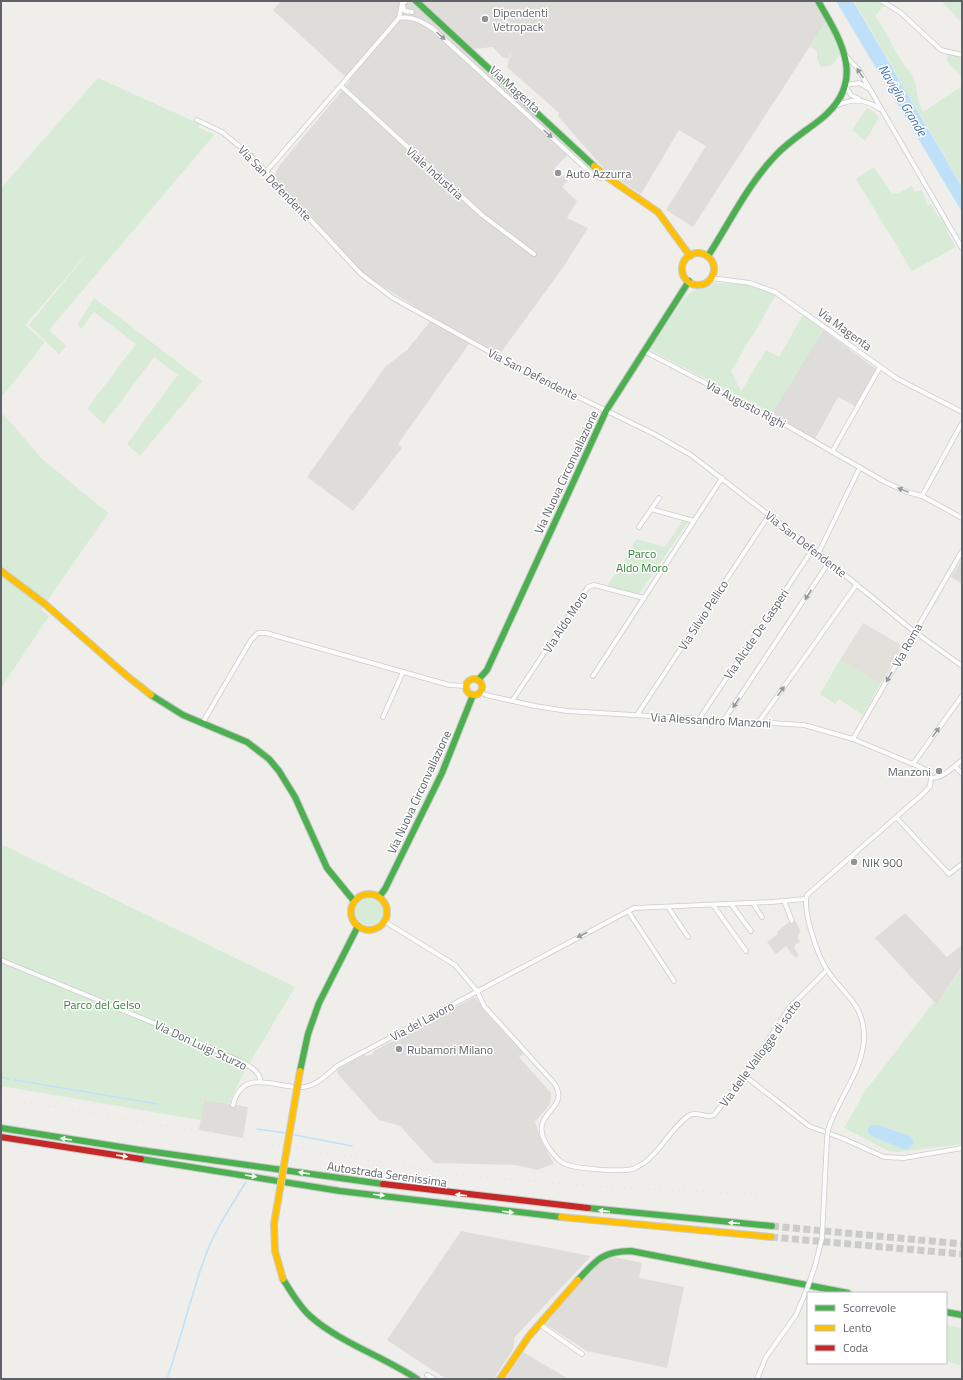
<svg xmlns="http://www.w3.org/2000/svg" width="963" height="1380" viewBox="0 0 963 1380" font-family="'Titillium Web',sans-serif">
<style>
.industrial{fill:#dfddda}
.education{fill:#e2e0da}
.green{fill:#d8ebd6}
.water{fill:#bfe0f9}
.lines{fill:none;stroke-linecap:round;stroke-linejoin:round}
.stream{stroke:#bfe0f9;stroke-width:1.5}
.highway-tunnel{stroke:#cbcbca;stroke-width:7;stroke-dasharray:7 3.5;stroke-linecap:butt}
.street-casing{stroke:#cbcccc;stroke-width:5.5}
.fast-casing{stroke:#cacacb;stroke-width:8}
.slow-casing{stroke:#cacacb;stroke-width:8}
.jam-casing{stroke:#cacacb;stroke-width:8}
.street{stroke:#fdfcfc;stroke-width:4}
.fast{stroke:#4caf50;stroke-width:6}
.slow{stroke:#ffc107;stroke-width:6}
.jam{stroke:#c62828;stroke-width:6}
.rail{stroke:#e4e4e4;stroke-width:1.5;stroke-dasharray:1 5;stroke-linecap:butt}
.street-bridge-casing{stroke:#cbcccc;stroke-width:5.5;stroke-linecap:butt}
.slow-bridge-casing{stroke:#cacacb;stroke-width:8;stroke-linecap:butt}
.street-bridge{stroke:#fdfcfc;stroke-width:4}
.slow-bridge{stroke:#ffc107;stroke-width:6}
.oneway{fill:#96999c}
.oneway2{fill:#f6fbf6}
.poi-dot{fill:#919496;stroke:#fff;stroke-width:1.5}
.labels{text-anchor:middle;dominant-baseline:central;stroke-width:3;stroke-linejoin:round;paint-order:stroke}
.poi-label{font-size:12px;fill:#5f6368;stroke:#fff;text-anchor:start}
.street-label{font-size:12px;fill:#5f6368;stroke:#fff}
.park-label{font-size:12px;fill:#348238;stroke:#fff}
.water-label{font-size:13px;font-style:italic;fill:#4174aa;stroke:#fff}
</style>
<rect width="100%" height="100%" fill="#efeeea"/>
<!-- industrial -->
<g class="industrial">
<path d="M281 1H412L572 150 555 168 568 180 562 187 577 201 567 218 588 228 562 269 499 355 471 341 398 444 402 448 353 511 307 477 386 366 407 350 433 318 368 277 351 262 276 179 275 175 279 166 350 81 273 10Z"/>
<path d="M421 1H816L827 20 693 227 666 210 706 146 679 130 641 194 606 171 558 116 559 113 507 67 512 48 508 59 502 57 493 47 473 49Z"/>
<path d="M823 330 876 369 855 406 838 397 815 439 772 413Z"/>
<path d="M962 559V584L951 577Z"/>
<path d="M905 913 947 957 962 945V966L937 1005 875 938Z"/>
<path d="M795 920 800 930 798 938 800 942 795 945 794 948 799 956 795 958 786 946 776 954 767 942 778 934 777 932 790 921Z"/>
<path d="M474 997 476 998 483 1009 524 1054 519 1057 551 1093 550 1104 535 1122 542 1142 554 1164 537 1170 516 1165 434 1163 400 1126 379 1120 338 1074 337 1070 363 1055 367 1056 373 1054 374 1051Z"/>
<path d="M204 1100 248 1107 243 1138 199 1130Z"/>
<path d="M461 1231 591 1256 515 1337 513 1349 494 1379H446L387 1340Z"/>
<path d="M605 1255 642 1263 639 1278 684 1287 667 1368 587 1351 545 1324Z"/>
<path d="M523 1352 543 1364 569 1379H506Z"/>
</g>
<!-- education -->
<path class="education" d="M863 623 903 646 880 684 840 660Z"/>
<!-- green -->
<g class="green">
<path d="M854 1H887L900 9 941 48 962 53V77L947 61 948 55 936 49 900 14 884 5 875 16C885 29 891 44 900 59 903 65 910 70 913 77 918 88 916 101 923 112L962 86V186Z"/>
<path d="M942 1H962V23L943 3Z"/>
<path d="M827 20 840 55 831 66 821 67 817 59V51L809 47Z"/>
<path d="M98 78 200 124 198 127 214 135 49 330 66 346 59 354 29 325 96 243 25 325 45 342 1 398V188Z"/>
<path d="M867 108 874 112 879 118 865 141 852 130Z"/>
<path d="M874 167 892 194 896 193 897 194 912 186 915 192 921 190 928 205 931 204 939 218 941 217 948 230 947 232 956 247 912 271 856 179Z"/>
<path d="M714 283C736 283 757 285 777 294L731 371 741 392 766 350 779 357 803 315 823 330 772 413 652 351 651 348 684 298 696 289Z"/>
<path d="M94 298 202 381 140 456 127 444 178 375 154 357 104 424 87 409 136 344 94 312 81 329 77 325Z"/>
<path d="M1 414 5 416 42 459 108 513 41 610 49 616 1 688Z"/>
<path d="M683 521 688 522 639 594 607 586 624 562 636 539 665 547Z"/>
<path d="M840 660 880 684 863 715 839 699 835 704 820 694Z"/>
<path d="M1 844 295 987 242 1076 229 1104 204 1100 201 1120 1 1086Z"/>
<circle cx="369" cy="911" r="14"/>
<path d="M962 968V1144L898 1152 889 1151 844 1128 866 1090 934 1002 937 1005Z"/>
<path d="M946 1325 962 1328V1366L946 1361Z"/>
</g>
<!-- water -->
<g class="water">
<path d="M836 1H853L962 187V212Z"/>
<path d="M871 1125H877L910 1136 913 1140C913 1146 909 1150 903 1149L870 1135 867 1130Z"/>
</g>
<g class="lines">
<!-- stream -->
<g class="stream">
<path d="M1 1077 9 1079"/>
<path d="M15 1080 158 1104"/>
<path d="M257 1129 286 1133"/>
<path d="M290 1134 352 1146"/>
<path d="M167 1379C181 1338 191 1295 206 1254 216 1228 232 1205 246 1182"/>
</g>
<!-- highway-tunnel -->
<g class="highway-tunnel">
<path d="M772 1226 962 1244"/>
<path d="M771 1237 962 1254"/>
</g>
<!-- street casing -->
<g class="street-casing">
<g id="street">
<path d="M401 1 405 11 412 12"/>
<path d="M882 1 901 13 941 50 962 55"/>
<path d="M399 18C412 16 421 21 432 28L593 175 600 178 604 175"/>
<path d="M846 56 858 69 871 91 962 248"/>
<path d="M846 85 859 83 868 88"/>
<path d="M341 86 482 215 534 254"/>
<path d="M846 87 851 95 859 99"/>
<path d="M838 105C853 98 866 99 880 109"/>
<path d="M197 120 222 132 250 155 361 274 393 298 513 365 654 434 691 455 813 549 911 629 962 666"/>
<path d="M266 172 399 18 402 4 406 1"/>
<path d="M711 278 750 283 775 292 896 378 962 412"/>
<path d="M644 351 786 425 845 459"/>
<path d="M832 452 880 367"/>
<path d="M847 460 885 482 907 492 922 496 962 518"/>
<path d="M922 496 962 423"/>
<path d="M651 509 694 521"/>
<path d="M639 527 659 498"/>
<path d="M818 554 860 467"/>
<path d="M593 676 644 598"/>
<path d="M480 692 486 695 535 706 567 711 804 725 853 739 920 767 928 771 931 778"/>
<path d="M512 701 588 587 594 585 644 598 722 478"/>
<path d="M637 715 769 515"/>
<path d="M383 717 403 672"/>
<path d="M699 719 813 549"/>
<path d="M724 720 829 562"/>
<path d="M203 722 251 640 258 633H266L449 685 466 686"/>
<path d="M758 723 857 584"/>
<path d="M853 739 962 551"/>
<path d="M913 764 962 696"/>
<path d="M955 766 962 774"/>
<path d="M896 817 949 874 962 864"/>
<path d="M784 901 792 921"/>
<path d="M753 903 762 917"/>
<path d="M731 904 751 931"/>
<path d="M713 905 746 951"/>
<path d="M668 907 688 937"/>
<path d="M628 911 674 981"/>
<path d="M384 921 455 965 477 991 484 1006 554 1083C571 1108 534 1111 543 1137 546 1145 555 1158 563 1163 573 1169 621 1172 633 1169 636 1168 640 1165 644 1163 661 1151 674 1124 690 1115 698 1111 706 1119 714 1115L745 1076 789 1008 827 970"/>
<path d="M1 960 156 1024 242 1062C251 1067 259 1071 261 1082"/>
<path d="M745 1076 809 1126 844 1139 884 1157 904 1158 962 1148"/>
<path d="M233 1105C243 1066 276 1089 303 1087 316 1086 328 1074 337 1066L634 908 772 902 805 899"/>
<path d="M828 1130C838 1098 865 1069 864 1034 863 1003 842 993 827 970 818 956 802 911 807 895L925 792 930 786 931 778C944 778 952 768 962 760"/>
<path d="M815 1266 822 1238 827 1138"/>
<path d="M539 1324 582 1354"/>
<path d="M427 1375 434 1379"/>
<path d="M757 1379 766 1357 796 1315 807 1289"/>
</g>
</g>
<!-- fast casing -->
<g class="fast-casing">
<g id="fast">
<path d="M416 1 594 166"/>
<path d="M708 256C730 222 748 184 776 155 789 141 806 131 821 119 867 82 842 42 818 1"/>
<path d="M478 680 487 670 606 411 689 281"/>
<path d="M151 695 183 715 247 742 269 759 279 771 295 797 327 868 354 901"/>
<path d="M379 897 385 889 442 773 473 695"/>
<path d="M300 1071 308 1034 319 1003 358 926"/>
<path d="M1 1128 140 1150 383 1184"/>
<path d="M141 1159 340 1191 561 1217"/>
<path d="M588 1208 772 1226"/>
<path d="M283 1279C291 1292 299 1306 310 1316 339 1342 384 1357 417 1379"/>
<path d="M578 1280C596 1260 603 1251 631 1251L848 1293"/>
<path d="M946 1312 962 1315"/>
</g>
</g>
<!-- slow casing -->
<g class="slow-casing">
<g id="slow">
<path d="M594 166 604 175 658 212 690 256"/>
<circle cx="698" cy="269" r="16"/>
<path d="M1 571 45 604 127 676 151 695"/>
<circle cx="474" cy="687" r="8"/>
<circle cx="369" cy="912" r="18"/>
<path d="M561 1217 771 1237"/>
<path d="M500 1379 529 1336 578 1280"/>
</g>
</g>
<!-- jam casing -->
<g class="jam-casing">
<g id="jam">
<path d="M1 1137 141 1159"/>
<path d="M383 1184 588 1208"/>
</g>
</g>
<!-- street -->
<use href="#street" class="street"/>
<!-- fast -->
<use href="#fast" class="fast"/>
<!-- slow -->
<use href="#slow" class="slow"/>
<!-- jam -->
<use href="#jam" class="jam"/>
<!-- rail -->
<path class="rail" d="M1 1098 319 1152 468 1176 621 1188 774 1195"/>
<!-- street-bridge casing -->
<g class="street-bridge-casing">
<g id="street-bridge">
<path d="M827 1138 828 1130"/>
<path d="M807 1289 815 1266"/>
</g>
</g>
<!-- slow-bridge casing -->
<g class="slow-bridge-casing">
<path id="slow-bridge" d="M283 1279 275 1251 274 1224 300 1071"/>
</g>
<!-- street-bridge -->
<use href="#street-bridge" class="street-bridge"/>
<!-- slow-bridge -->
<use href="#slow-bridge" class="slow-bridge"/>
</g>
<!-- one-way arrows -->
<defs><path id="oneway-solid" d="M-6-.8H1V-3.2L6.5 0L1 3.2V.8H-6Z"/></defs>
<g class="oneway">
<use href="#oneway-solid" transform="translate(441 36) rotate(42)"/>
<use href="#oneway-solid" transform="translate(860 73) rotate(-124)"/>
<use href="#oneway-solid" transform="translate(548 134) rotate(42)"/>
<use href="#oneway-solid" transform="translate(903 490) rotate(-158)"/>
<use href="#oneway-solid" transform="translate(808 595) rotate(124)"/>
<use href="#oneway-solid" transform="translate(889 677) rotate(120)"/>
<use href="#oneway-solid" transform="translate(781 691) rotate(-54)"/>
<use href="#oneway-solid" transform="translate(736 703) rotate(124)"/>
<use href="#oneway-solid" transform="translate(936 732) rotate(-54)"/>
<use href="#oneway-solid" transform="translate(582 935) rotate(152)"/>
</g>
<g class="oneway2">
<use href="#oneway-solid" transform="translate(66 1139) rotate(-171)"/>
<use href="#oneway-solid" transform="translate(122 1156) rotate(9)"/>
<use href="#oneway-solid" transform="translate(304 1173) rotate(-172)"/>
<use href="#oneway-solid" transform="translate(251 1176) rotate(9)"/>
<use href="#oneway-solid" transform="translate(379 1195) rotate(7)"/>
<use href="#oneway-solid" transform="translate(461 1195) rotate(-173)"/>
<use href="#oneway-solid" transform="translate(604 1211) rotate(-174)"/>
<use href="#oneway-solid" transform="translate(508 1212) rotate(7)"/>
<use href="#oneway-solid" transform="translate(734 1223) rotate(-175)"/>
</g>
<!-- markers -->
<g class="poi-dot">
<circle cx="485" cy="19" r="4"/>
<circle cx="558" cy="173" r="4"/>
<circle cx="939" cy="771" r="4"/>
<circle cx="854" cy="862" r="4"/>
<circle cx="399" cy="1049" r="4"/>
</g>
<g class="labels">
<!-- poi labels -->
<g class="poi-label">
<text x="493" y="12">Dipendenti<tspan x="493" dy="14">Vetropack</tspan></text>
<text x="566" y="173">Auto Azzurra</text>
<text x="931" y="771" text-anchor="end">Manzoni</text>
<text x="862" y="862">NIK 900</text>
<text x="407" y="1049">Rubamori Milano</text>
</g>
<!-- street labels -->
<g class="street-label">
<text transform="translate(515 89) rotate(42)">Via Magenta</text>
<text transform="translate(435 173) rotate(42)">Viale Industria</text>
<text transform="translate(275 183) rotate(46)">Via San Defendente</text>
<text transform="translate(845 329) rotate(36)">Via Magenta</text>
<text transform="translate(533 374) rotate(27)">Via San Defendente</text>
<text transform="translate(746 404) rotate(28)">Via Augusto Righi</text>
<text transform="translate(566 472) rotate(-65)">Via Nuova Circonvallazione</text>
<text transform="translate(806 544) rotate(38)">Via San Defendente</text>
<text transform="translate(703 615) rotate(-57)">Via Silvio Pellico</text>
<text transform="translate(565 622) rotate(-57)">Via Aldo Moro</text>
<text transform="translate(756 634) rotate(-56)">Via Alcide De Gasperi</text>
<text transform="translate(907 645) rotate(-61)">Via Roma</text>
<text transform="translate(711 720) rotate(3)">Via Alessandro Manzoni</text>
<text transform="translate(419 792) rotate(-65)">Via Nuova Circonvallazione</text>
<text transform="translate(422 1021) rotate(-28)">Via del Lavoro</text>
<text transform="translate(201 1045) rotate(25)">Via Don Luigi Sturzo</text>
<text transform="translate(760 1053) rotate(-54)">Via delle Vallogge di sotto</text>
<text transform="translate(387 1174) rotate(8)">Autostrada Serenissima</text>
</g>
<!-- park labels -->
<g class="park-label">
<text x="642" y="553">Parco<tspan x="642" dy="14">Aldo Moro</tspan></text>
<text x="102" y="1004">Parco del Gelso</text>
</g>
<!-- water labels -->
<g class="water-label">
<text transform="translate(903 100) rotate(59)">Naviglio Grande</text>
</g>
</g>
<!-- border -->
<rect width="963" height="1380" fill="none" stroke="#5f6368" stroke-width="4"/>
<!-- legend -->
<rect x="807" y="1292" width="140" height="72" fill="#ffffff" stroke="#bfc1c3"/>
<rect x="815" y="1305" width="20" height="6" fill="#4caf50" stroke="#bfc1c3"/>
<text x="843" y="1312" font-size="12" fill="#5f6368">Scorrevole</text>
<rect x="815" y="1325" width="20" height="6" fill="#ffc107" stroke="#bfc1c3"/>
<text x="843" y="1332" font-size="12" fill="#5f6368">Lento</text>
<rect x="815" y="1345" width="20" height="6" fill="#c62828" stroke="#bfc1c3"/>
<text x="843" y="1352" font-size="12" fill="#5f6368">Coda</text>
</svg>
